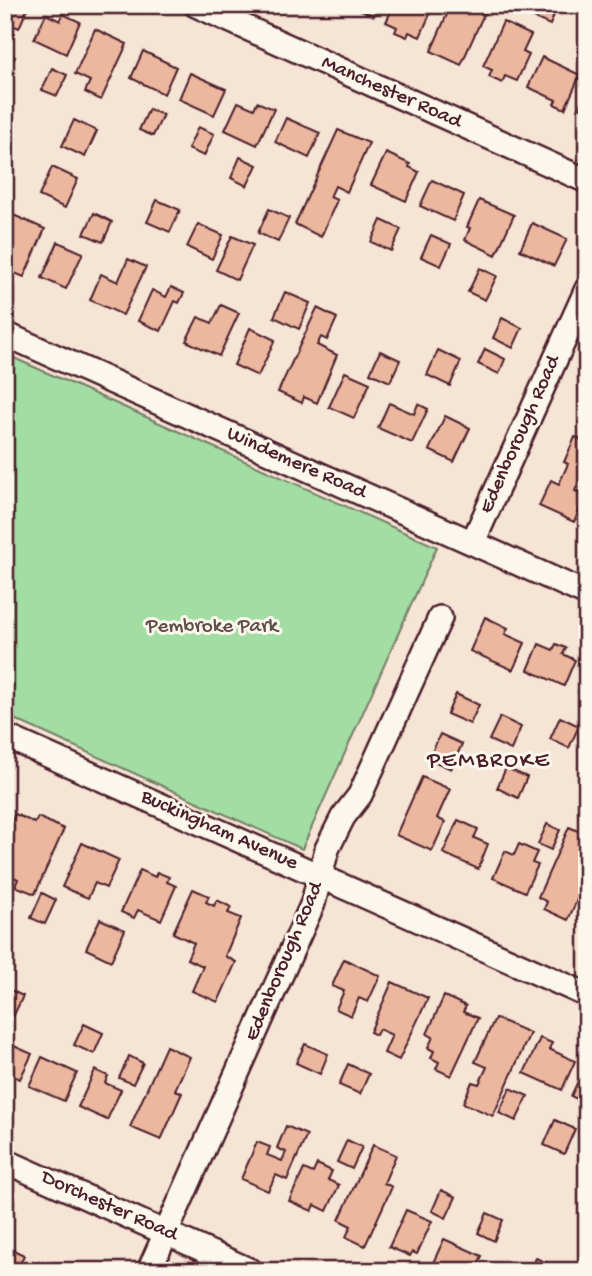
<svg xmlns="http://www.w3.org/2000/svg" width="592" height="1276" viewBox="0 0 592 1276" font-family="'Gochi Hand',sans-serif">
<style>
.green{fill:#a2dda3;stroke:#767e67;stroke-width:2}
.building{fill:#ecb79f;stroke:#4a1f2b;stroke-width:2}
.lines{fill:none;stroke-linecap:round;stroke-linejoin:round}
.street-casing{stroke:#4a1f2b;stroke-width:28}
.street{stroke:#fbf7ec;stroke-width:23}
.labels{text-anchor:middle;dominant-baseline:central;stroke-width:6;stroke-linejoin:round;paint-order:stroke}
.street-label{font-size:21px;fill:#4a1f2b;stroke:#fbf7ec}
.park-label{font-size:21px;fill:#604e49;stroke:#fbf7ec}
.neighbourhood-label{font-size:23px;letter-spacing:2px;fill:#4a1f2b;stroke:#fbf7ec}
</style>
<rect width="100%" height="100%" fill="#f6e4d5"/>
<filter id="ink" filterUnits="userSpaceOnUse"><feTurbulence type="fractalNoise" baseFrequency=".0143" numOctaves="2"/><feDisplacementMap in="SourceGraphic" scale="14" xChannelSelector="R" yChannelSelector="G"/><feConvolveMatrix kernelMatrix="1 2 1 2 8 2 1 2 1" color-interpolation-filters="sRGB"/></filter>
<g filter="url(#ink)">
<!-- green -->
<path class="green" d="M5 354 437 547 302 849 5 715Z"/>
<!-- building -->
<g class="building">
<path d="M5 5H29L19 28 5 22Z"/>
<path d="M349 5H379L374 16Z"/>
<path d="M394 5H434L420 37 409 32 407 37 395 32 397 27 386 22Z"/>
<path d="M451 5H488L461 65 431 51Z"/>
<path d="M531 5H558L550 25 527 15Z"/>
<path d="M46 14 60 21 63 14 80 22 66 54 34 39Z"/>
<path d="M503 22 531 35 523 52 529 55 517 81 505 76 502 83 489 77 492 70 483 66Z"/>
<path d="M95 29 127 44 101 100 85 92 90 81 75 74Z"/>
<path d="M587 34V55L579 52Z"/>
<path d="M143 51 176 67 164 94 131 78Z"/>
<path d="M5 53 15 57 5 78Z"/>
<path d="M542 57 580 75 565 109 554 104 556 100 528 87Z"/>
<path d="M52 68 67 75 57 96 42 90Z"/>
<path d="M190 73 226 89 214 115 179 99Z"/>
<path d="M587 90V111L579 107Z"/>
<path d="M238 102 254 109 257 102 274 109 257 145 225 130Z"/>
<path d="M149 109 163 115 153 136 139 130Z"/>
<path d="M286 118 320 133 309 158 275 142Z"/>
<path d="M74 120 97 131 85 157 62 146Z"/>
<path d="M198 127 214 134 204 156 188 149Z"/>
<path d="M338 130 369 143 347 192 335 186 330 197 337 200 321 237 295 224Z"/>
<path d="M386 153 410 164 409 167 419 172 406 201 371 185Z"/>
<path d="M240 157 257 165 247 186 231 178Z"/>
<path d="M52 167 78 179 65 208 39 196Z"/>
<path d="M432 180 464 195 453 221 420 206Z"/>
<path d="M157 200 180 210 170 232 147 222Z"/>
<path d="M479 200 514 215 496 255 465 240 470 228 467 227Z"/>
<path d="M269 209 289 218 278 242 258 233Z"/>
<path d="M94 213 112 222 103 242 84 234Z"/>
<path d="M11 214 45 229 24 277 5 269V226Z"/>
<path d="M381 220 401 229 391 251 371 242Z"/>
<path d="M532 223 567 239 554 266 520 250Z"/>
<path d="M198 224 223 235 212 259 187 247Z"/>
<path d="M431 235 451 244 441 266 421 257Z"/>
<path d="M232 236 253 245 237 280 216 270Z"/>
<path d="M58 242 83 253 66 289 42 278Z"/>
<path d="M128 259 146 267 123 315 90 300 101 274 118 282Z"/>
<path d="M480 268 497 276 485 300 468 292Z"/>
<path d="M171 287 184 293 179 303 175 301 161 331 138 321 152 290 166 297Z"/>
<path d="M285 292 310 303 299 329 274 317Z"/>
<path d="M221 305 239 313 219 356 186 341 198 317 212 323Z"/>
<path d="M317 308 337 318 327 340 321 337 317 345 337 355 317 403 304 397 302 403 278 392Z"/>
<path d="M502 318 522 328 513 348 493 338Z"/>
<path d="M250 328 275 340 258 376 234 365Z"/>
<path d="M485 349 505 359 499 374 478 364Z"/>
<path d="M438 350 461 361 450 386 427 375Z"/>
<path d="M380 351 400 360 390 382 370 373Z"/>
<path d="M345 372 370 383 354 418 329 407Z"/>
<path d="M389 403 414 414 418 404 428 409 412 443 378 428Z"/>
<path d="M445 416 470 428 454 462 429 450Z"/>
<path d="M575 437 587 442V472L584 470 575 491 586 496 574 522 539 506 551 480 559 484 568 464 564 462Z"/>
<path d="M485 617 508 628 505 634 525 643 513 670 470 651Z"/>
<path d="M539 644 553 650 556 644 566 648 563 654 575 660 564 686 528 670Z"/>
<path d="M587 672V696L578 692Z"/>
<path d="M456 694 479 705 470 724 447 714Z"/>
<path d="M500 717 521 727 511 750 489 740Z"/>
<path d="M560 717 579 726 569 748 550 739Z"/>
<path d="M440 734 462 744 451 769 429 759Z"/>
<path d="M506 768 527 777 518 798 497 788Z"/>
<path d="M422 777 450 789 437 818 445 822 432 851 396 835Z"/>
<path d="M15 814 35 823 38 817 64 829 35 894 15 886 18 879 5 873V837Z"/>
<path d="M458 820 478 829 474 838 488 844 478 869 443 853Z"/>
<path d="M547 824 560 830 551 850 538 844Z"/>
<path d="M569 827 587 835V848L575 874 586 880 568 920 544 909 547 902 538 897Z"/>
<path d="M82 843 119 860 106 888 95 883 88 898 62 887Z"/>
<path d="M519 844 537 852 532 863 538 865 525 892 493 878 505 851 514 855Z"/>
<path d="M140 870 155 877 157 872 169 877 167 882 176 886 161 920 138 910 134 918 121 912Z"/>
<path d="M193 889 209 896 206 902 214 906 217 900 231 907 228 913 241 918 225 956 236 962 218 1002 192 991 203 966 187 959 194 943 173 933Z"/>
<path d="M42 893 56 900 45 924 31 918Z"/>
<path d="M100 919 125 930 111 961 86 949Z"/>
<path d="M344 959 380 976 368 1002 359 998 351 1016 336 1009 344 991 332 986Z"/>
<path d="M392 982 428 998 399 1060 384 1053 392 1035 379 1029 376 1035 370 1032Z"/>
<path d="M10 990 23 996 13 1017 5 1014V1000Z"/>
<path d="M444 996 466 1006 463 1012 478 1018 451 1076 436 1069 439 1062 431 1058 434 1051 428 1048 433 1037 427 1034Z"/>
<path d="M495 1018 530 1033 493 1116 463 1103 472 1082 479 1084 487 1067 475 1062Z"/>
<path d="M84 1024 103 1033 94 1054 74 1045Z"/>
<path d="M540 1038 552 1043 549 1049 575 1061 562 1090 524 1073Z"/>
<path d="M5 1042 32 1054 20 1079 5 1072Z"/>
<path d="M305 1044 328 1054 320 1074 296 1063Z"/>
<path d="M166 1046 190 1057 175 1090 182 1093 161 1140 130 1127Z"/>
<path d="M129 1056 143 1063 133 1084 119 1078Z"/>
<path d="M42 1057 77 1073 64 1101 29 1086Z"/>
<path d="M348 1064 369 1074 360 1094 339 1085Z"/>
<path d="M586 1064H587V1104L571 1096Z"/>
<path d="M95 1070 108 1076 105 1083 121 1090 107 1120 78 1107Z"/>
<path d="M510 1088 528 1096 516 1121 499 1113Z"/>
<path d="M555 1120 575 1129 564 1154 544 1145Z"/>
<path d="M286 1126 307 1135 287 1180 276 1175 268 1191 241 1179 257 1142 270 1147 267 1155 282 1161 286 1152 277 1148Z"/>
<path d="M347 1140 362 1147 352 1169 337 1162Z"/>
<path d="M373 1145 396 1155 384 1183 392 1187 365 1246 346 1237 351 1226 339 1220Z"/>
<path d="M317 1164 332 1171 328 1180 339 1185 327 1211 315 1205 312 1211 289 1201 304 1169 313 1173Z"/>
<path d="M441 1190 456 1197 446 1218 432 1211Z"/>
<path d="M406 1210 432 1221 417 1254 412 1252 410 1256 389 1247Z"/>
<path d="M487 1213 503 1220 494 1241 478 1233Z"/>
<path d="M444 1239 482 1256 475 1271H440L431 1267Z"/>
<path d="M5 1240 12 1243 9 1248 24 1255 17 1271H5Z"/>
<path d="M536 1258 564 1271H510L514 1263 530 1271Z"/>
</g>
<g class="lines">
<!-- street casing -->
<g class="street-casing">
<g id="street">
<path d="M196 5 587 181"/>
<path d="M5 334 587 594"/>
<path d="M473 542 587 289"/>
<path d="M5 736 587 995"/>
<path d="M5 1161 251 1271"/>
<path d="M149 1271 313 903 327 849 343 817 360 795 440 618"/>
</g>
</g>
<!-- street -->
<use href="#street" class="street"/>
</g>
</g>
<g class="labels">
<!-- street labels -->
<g class="street-label">
<text transform="translate(391 93) rotate(24)">Manchester Road</text>
<text transform="translate(521 435) rotate(-66)">Edenborough Road</text>
<text transform="translate(296 464) rotate(24)">Windemere Road</text>
<text transform="translate(219 831) rotate(24)">Buckingham Avenue</text>
<text transform="translate(285 962) rotate(-67)">Edenborough Road</text>
<text transform="translate(109 1207) rotate(24)">Dorchester Road</text>
</g>
<!-- park labels -->
<g class="park-label">
<text x="212" y="627">Pembroke Park</text>
</g>
<!-- neighbourhood labels -->
<g class="neighbourhood-label">
<text x="489" y="761">PEMBROKE</text>
</g>
</g>
<!-- margin -->
<rect width="592" height="1276" fill="none" stroke="#fbf7ec" stroke-width="28"/>
<rect x="14" y="14" width="564" height="1248" fill="none" stroke="#4a1f2b" stroke-width="2.5" filter="url(#ink)"/>
</svg>
